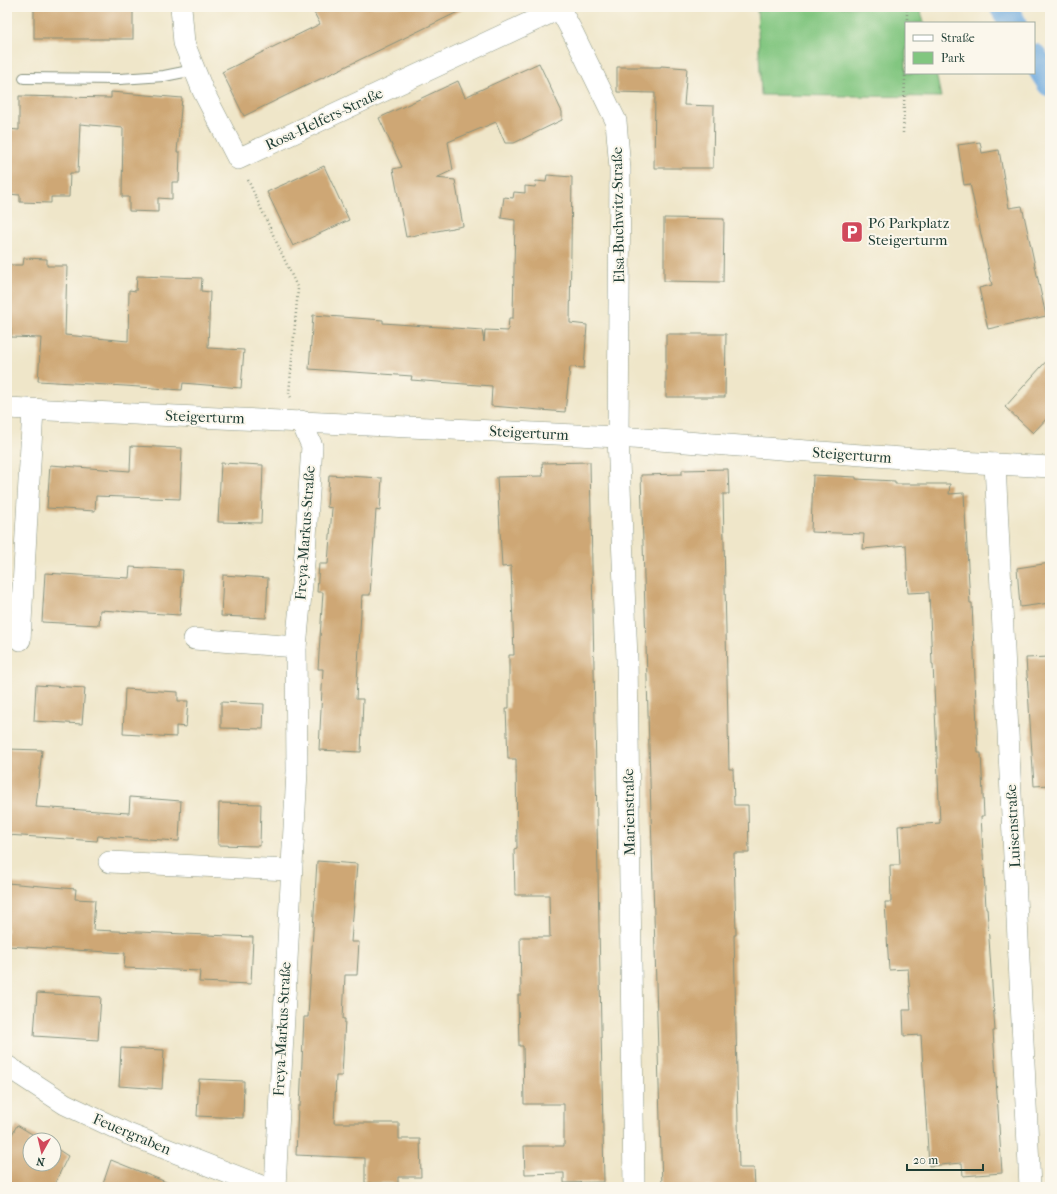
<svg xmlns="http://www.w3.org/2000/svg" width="1057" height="1194" viewBox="0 0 1057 1194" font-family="'IM FELL French Canon',serif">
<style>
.green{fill:#82c680;stroke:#50825a}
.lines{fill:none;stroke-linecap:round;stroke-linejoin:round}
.canal{stroke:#6ca8dd;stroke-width:27}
.building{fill:#cea774}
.lane-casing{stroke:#87927e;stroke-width:12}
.street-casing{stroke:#87927e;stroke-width:22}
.path{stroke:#87927e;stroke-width:2.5;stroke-dasharray:1 3;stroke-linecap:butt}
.lane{stroke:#fff;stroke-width:10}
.street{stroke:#fff;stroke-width:21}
.labels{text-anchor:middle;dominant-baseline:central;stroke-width:4;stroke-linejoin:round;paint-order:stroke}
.street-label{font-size:15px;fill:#1f3d34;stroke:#fbf7ec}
.poi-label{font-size:15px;fill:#1f3d34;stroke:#fbf7ec;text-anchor:start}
</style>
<rect width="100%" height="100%" fill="#fbf7ec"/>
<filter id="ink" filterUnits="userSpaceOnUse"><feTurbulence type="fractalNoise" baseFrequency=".025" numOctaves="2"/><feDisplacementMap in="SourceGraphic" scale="8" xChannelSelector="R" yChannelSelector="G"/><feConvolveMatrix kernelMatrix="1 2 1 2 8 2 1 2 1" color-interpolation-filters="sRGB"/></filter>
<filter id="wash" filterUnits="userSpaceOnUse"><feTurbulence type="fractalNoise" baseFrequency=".012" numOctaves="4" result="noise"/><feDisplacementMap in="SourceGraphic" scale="16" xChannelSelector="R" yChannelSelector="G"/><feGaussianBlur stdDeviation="0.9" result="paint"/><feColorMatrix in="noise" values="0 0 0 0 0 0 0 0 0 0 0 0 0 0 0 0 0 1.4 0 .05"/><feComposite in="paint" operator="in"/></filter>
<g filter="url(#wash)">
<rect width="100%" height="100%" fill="#efe6c9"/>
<!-- green -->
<path class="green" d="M757 7H920L924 23H906V73H936L941 97 761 95Z"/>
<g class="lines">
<!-- canal -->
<g class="canal">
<path d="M1003 7 1013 23"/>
<path d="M1034 57 1050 83"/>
</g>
</g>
<g id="blocks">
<!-- building -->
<g class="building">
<rect x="34" y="7" width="99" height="32"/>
<path d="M311 7H468L244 116 222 72 320 24Z"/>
<path d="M539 63 562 112V120L514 143H505L496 122 448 142 453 170 436 178 455 180 463 226 406 237 393 169 402 167 379 118 458 81 465 97Z"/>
<path d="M661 66 687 68 684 105 714 106 713 168H654L655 93 617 92V67H661Z"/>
<path d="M111 92 182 98 177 152H180L179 182H172V199L158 198V212L129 211V197H122L123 128 80 124 78 173H70L69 197H51V203L20 202V195L7 194V129L19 130V96L111 98Z"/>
<path d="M980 142 982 153 999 150 1009 208 1022 206 1046 316 988 329 979 288 992 285 970 184 964 185 958 145Z"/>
<path d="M324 166 349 220 293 246 267 192Z"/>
<path d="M547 175 572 177 570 323 587 325 584 368 570 367 565 412 491 406 492 386 411 380 412 376 309 369 313 315 383 320V323L482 330 484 342 485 330 508 331 509 318H513L515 220 501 218 504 197 513 198 514 192 525 193V186L535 187 536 181 546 182Z"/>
<path d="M664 218 724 219 723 282 664 281Z"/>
<path d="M24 258 47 259V266H67L65 335 128 341 129 290 136 291 137 276 202 278 201 291 210 292 208 348 244 350 241 388 183 383 182 390 125 386 38 381 41 338 11 337V328H7V265H23Z"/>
<path d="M666 334H726L725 397H666Z"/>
<path d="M1050 357V415L1033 433 1005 407Z"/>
<path d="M131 446 182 448 180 499 96 496 95 511 47 508 50 465 130 471Z"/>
<path d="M590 462 604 1182 564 1183V1173L525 1174 524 1146H564V1104H524L523 1046H519L518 995H521L520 937H550L549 895H515L514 849 517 848 516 759H508L506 708H509V655H514L511 566 502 567 497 477 543 476 542 463Z"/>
<path d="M221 463 263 465 261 523 218 522Z"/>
<path d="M728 469 729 494H723L729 769H733L734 805H748L749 853H734L736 935H734L739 1168H754L755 1187H662L641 475 682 474V470Z"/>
<path d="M329 475 382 478 380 511 376 510 370 595H362L356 699H363L361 752 319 750 323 669H318L323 592H317L319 564H328L332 508 327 507Z"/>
<path d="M813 475 856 477V479L895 481V484H950L949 494 964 493 970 603H972L978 753H981L984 816H981L986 908H987L995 1031H993L1002 1173 963 1176 962 1163 929 1166 921 1035 904 1036 903 1010H911L908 969 889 970 885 902H891L890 865H900L898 826 940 823 933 664H932L929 592 908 593 906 545 863 549 864 534 811 532Z"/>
<path d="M1050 563V603L1020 607 1017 568Z"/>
<path d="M130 567 183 570 180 615 100 610 99 625 42 622 45 573 129 578Z"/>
<path d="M223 575 268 578 266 618 221 616Z"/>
<path d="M1050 657V785L1034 786 1026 658Z"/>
<path d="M36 685 85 688 82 724 34 721Z"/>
<path d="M125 689 178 692V701H188L186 727 176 726V737L123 734Z"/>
<path d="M221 702 264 704 263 729 221 728Z"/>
<path d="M7 749 42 750 36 807 129 813 130 797 181 801 179 841 98 836 97 841 7 835Z"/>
<path d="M219 803 261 804 260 846 218 845Z"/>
<path d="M317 861 357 864 351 942H359L357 975H345L343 1019H345L342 1076H336L334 1123H399V1139H420L421 1177H398V1183H365V1158L296 1155 298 1106H300L304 1017H308Z"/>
<path d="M7 883 76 889 75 899 95 900 93 930 253 937 251 984 199 982 200 971 124 968 125 953 7 946Z"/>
<path d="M37 993 101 997 98 1040 34 1036Z"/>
<path d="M121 1048 164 1050 162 1089 119 1086Z"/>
<path d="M199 1079 244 1081 243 1118 197 1116Z"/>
<path d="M17 1125 42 1140H30V1164H54V1147L68 1156 53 1187H19L7 1181V1144Z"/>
<path d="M111 1160 176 1186V1187H102Z"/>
</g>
</g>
</g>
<g filter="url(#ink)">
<use href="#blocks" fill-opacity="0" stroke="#87927e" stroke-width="1"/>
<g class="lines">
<!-- lane casing -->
<g class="lane-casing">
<path id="lane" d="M24 78 120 79 164 76 194 70"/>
</g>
<!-- street casing -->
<g class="street-casing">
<g id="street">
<path d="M181 7 184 43 203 91 238 159 563 7"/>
<path d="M559 7 574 35 616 121 620 169 618 437 627 659 634 1187"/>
<path d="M7 408 618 437 943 461 1050 467"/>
<path d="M995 464 1030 1187"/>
<path d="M194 639 296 647"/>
<path d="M20 640 33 410"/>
<path d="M109 862 290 870"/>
<path d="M7 1066 65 1104 128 1134 264 1187"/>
<path d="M275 1187 297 771 296 647 305 552 312 446 301 421"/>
</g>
</g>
<!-- path -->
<g class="path">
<path d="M907 23V7"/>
<path d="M903 133 906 52"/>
<path d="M248 180 298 289 289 394 292 399"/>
</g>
<!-- lane -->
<use href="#lane" class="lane"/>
<!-- street -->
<use href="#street" class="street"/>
</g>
</g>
<!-- icons -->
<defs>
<g id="parking-square" transform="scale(1.15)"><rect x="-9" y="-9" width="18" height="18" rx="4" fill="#d1495b" stroke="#fbf7ec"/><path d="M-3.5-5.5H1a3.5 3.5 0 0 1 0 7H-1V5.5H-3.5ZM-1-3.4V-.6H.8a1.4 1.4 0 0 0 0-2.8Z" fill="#fff"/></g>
</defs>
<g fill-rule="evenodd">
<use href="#parking-square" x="852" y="232"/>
</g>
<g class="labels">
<!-- street labels -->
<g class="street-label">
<text transform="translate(324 119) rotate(-25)">Rosa-Helfers-Straße</text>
<text transform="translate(618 215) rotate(-91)">Elsa-Buchwitz-Straße</text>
<text transform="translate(205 417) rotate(2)">Steigerturm</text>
<text transform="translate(529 433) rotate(3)">Steigerturm</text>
<text transform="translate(852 455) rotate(4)">Steigerturm</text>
<text transform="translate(305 533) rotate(-86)">Freya-Markus-Straße</text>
<text transform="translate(629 812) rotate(-91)">Marienstraße</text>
<text transform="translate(1013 826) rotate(-93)">Luisenstraße</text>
<text transform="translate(282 1029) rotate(-87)">Freya-Markus-Straße</text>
<text transform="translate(132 1134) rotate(23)">Feuergraben</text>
</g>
<!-- poi labels -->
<g class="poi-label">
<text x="868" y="223">P6 Parkplatz<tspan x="868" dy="17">Steigerturm</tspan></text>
</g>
</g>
<!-- margin -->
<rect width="1057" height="1194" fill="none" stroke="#fbf7ec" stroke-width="24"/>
<!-- legend -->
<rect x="905" y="22" width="130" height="52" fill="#fbf7ec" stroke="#a3ada2"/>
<rect x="913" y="35" width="20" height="6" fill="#ffffff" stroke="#a3ada2"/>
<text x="941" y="42" font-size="12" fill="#1f3d34">Straße</text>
<rect x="913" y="52" width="20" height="12" fill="#82c680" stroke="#a3ada2"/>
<text x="941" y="62" font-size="12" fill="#1f3d34">Park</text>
<!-- north arrow -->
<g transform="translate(42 1152) rotate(188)"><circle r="19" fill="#fbf7ec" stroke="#a3ada2"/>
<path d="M0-3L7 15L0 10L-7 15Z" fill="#d1495b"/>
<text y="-6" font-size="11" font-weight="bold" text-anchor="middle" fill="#1f3d34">N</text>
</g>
<!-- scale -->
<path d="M907 1164v6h76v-6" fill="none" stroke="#1f3d34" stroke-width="2"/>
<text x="913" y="1164" font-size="12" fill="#1f3d34" stroke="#fbf7ec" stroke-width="3" paint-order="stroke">20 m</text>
</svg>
